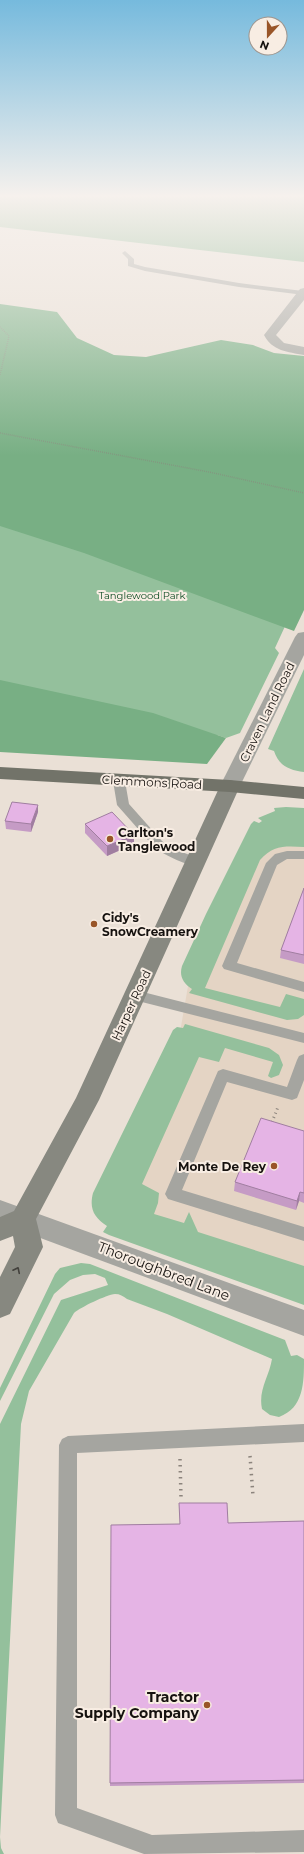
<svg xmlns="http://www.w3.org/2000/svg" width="304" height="1854" viewBox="0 0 304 1854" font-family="Montserrat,sans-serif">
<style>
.built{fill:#e4d4c4}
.green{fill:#94c09c}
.forest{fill:#78af84}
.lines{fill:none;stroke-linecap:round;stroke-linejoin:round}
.path-far2{stroke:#8c847d;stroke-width:1.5;stroke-dasharray:0.5 1.5;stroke-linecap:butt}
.path-far1{stroke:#8c847d;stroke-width:3;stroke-dasharray:1 3.5;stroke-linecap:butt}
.path{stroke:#8c847d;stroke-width:3.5;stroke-dasharray:1.5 4.5;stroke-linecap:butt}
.lane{fill:#a5a5a0;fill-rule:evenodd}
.street{fill:#a5a5a0;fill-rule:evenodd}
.secondary{fill:#878880;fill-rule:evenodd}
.primary{fill:#727369;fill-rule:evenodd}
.wall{fill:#c59bc5}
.shaded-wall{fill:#a07ea0}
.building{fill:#e5b4e5;stroke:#a07ea0}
.oneway{stroke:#43413c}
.poi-dot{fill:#995528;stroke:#f8ede3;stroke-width:1.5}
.labels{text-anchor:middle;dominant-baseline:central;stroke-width:4;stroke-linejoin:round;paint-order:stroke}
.far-park-label{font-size:10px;fill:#0d4c23;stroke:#f8ede3}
.street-label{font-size:12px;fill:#16120f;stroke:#f8ede3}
.poi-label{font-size:12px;font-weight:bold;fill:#16120f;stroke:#f8ede3;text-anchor:start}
.near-street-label{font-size:14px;fill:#16120f;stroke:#f8ede3}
.near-poi-label{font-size:14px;font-weight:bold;fill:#16120f;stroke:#f8ede3;text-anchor:end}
</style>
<rect width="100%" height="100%" fill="#eae0d6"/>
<!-- built -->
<path class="built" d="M304 824V1291L103 1214 179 1038 191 969 252 836Z"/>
<!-- green -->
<g class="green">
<path d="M0 425 304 585 275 648 279 653 240 733 226 738 217 735 0 742Z"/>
<path d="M304 669V772C289 770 279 766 274 751L268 749Z"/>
<path d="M286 807 304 808V847C285 846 273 845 260 860L205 988 280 1007 286 994 304 999V1015L298 1019 287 1020 189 993 192 989C183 983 179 976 182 966L206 914 251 824 254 821 259 823 262 821 258 818 275 811 274 808Z"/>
<path d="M185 1024 269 1048 279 1055 283 1065 279 1075 271 1078 268 1076 273 1062 225 1048 219 1062 199 1057 142 1184 159 1193 158 1203 154 1214 184 1223 189 1212 198 1232 304 1266V1305L109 1235 103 1232 107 1226C94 1217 89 1209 93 1193L173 1030 177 1027 183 1028Z"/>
<path d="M81 1263 90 1264 285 1340 291 1356 297 1355 304 1359C304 1382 304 1408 279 1417L270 1415 262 1409C258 1390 269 1377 272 1359L167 1314 127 1299C123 1296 120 1294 115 1294 106 1295 81 1307 74 1313L29 1391 21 1424 0 1837 1 1848 4 1854H0V1424L61 1300 108 1285 105 1278 95 1274 83 1275 70 1280 54 1294 0 1401V1388L55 1274 60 1268Z"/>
</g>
<!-- forest -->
<g class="forest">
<path d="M0 197H304V262L0 227Z"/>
<path d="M0 304 57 312 77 338 114 355 146 357 221 340 253 345 274 353 304 356V610L294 631 84 553 0 526Z"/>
<path d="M0 680 153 713 226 738 207 764 0 752Z"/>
</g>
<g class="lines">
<!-- path-far2 -->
<g class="path-far2">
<path d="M0 327 9 336 0 375"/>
<path d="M0 433 209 472 304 493"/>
</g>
<!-- path-far1 -->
<path class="path-far1" d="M272 1122 278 1107"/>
<!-- path -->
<g class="path">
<path d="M250 1456 253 1496"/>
<path d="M180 1459 181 1497"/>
</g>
<!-- lane -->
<g class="lane">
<path d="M125 251 134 259V264L145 267 239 283 303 291 304 295 239 287 145 271 128 266V259L122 253Z"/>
<path d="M119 777 125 781 129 804 162 841 169 847 200 859 202 862 200 865C190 868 162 854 154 847L117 805 113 781Z"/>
<path d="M287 851H304V859H287L277 865 237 963 304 982V992L224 969 222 966 266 863 275 854Z"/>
<path d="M135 990 304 1033V1043L130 999 128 995 130 991Z"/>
<path d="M304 1054V1080L297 1098 292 1100 227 1082 182 1190 304 1227V1241L168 1199 165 1194 218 1071 223 1069 287 1087 297 1060 299 1056Z"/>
<path d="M304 1424V1442L77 1453V1808L152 1835 304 1830V1852L144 1854 58 1823 55 1815 59 1445 62 1439 68 1436Z"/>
</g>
<!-- street -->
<g class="street">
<path d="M304 288V300L276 335 284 343 304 347V355C288 352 272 351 264 335L300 289Z"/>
<path d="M304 632V655L240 786 237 790 230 792 223 790 220 786 295 637 298 633Z"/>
<path d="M0 1200 304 1310V1336L0 1223Z"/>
</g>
<!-- secondary -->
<path class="secondary" d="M230 780 237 782 240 786 99 1100 36 1219 43 1247 10 1314 0 1318V1277L15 1247 13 1236 0 1241V1217L14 1211 76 1098 220 786 223 782Z"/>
<!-- primary -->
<path class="primary" d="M0 767 230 780 304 787V799L230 792 0 779Z"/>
</g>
<!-- wall -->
<g class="wall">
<path d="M38 812 31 832 6 829 5 821Z"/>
<path d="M85 824 134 835V844L107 856 85 833Z"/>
<path d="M304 888V964L280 958 281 950Z"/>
<path d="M304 1131V1203L299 1201 296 1210 234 1191 235 1182Z"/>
<path d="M179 1503 228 1523 304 1521V1783L110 1786V1783L180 1524Z"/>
</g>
<!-- shaded-wall -->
<g class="shaded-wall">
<path d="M38 805V812L31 832V824Z"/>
<path d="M134 835V844L107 856V846Z"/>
<path d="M300 1192 299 1201 296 1210 297 1201Z"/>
</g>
<!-- building -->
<g class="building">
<path d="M12 802 38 805 31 824 5 821Z"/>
<path d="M112 812 134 835 107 846 85 824Z"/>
<path d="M304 888V955L281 950Z"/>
<path d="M261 1118 304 1131V1193L300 1192 297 1201 235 1182Z"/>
<path d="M179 1503H227L228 1523 304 1521V1780L110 1783 111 1525 180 1524Z"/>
</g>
<!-- one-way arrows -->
<defs><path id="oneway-chevron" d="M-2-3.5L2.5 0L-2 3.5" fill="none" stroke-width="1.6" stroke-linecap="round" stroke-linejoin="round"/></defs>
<use class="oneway" href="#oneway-chevron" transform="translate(17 1270) rotate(-64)"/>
<!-- sky -->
<linearGradient id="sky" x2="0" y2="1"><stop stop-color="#76badd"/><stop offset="0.43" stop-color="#f6f1ed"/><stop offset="1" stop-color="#f6f1ed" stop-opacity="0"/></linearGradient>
<rect width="304" height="456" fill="url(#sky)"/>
<!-- markers -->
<g class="poi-dot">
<circle cx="110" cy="839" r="4"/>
<circle cx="94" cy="924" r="4"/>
<circle cx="274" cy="1166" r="4"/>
<circle cx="207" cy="1705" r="4"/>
</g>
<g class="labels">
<!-- far-park labels -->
<g class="far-park-label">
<text x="142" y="595">Tanglewood Park</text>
</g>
<!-- street labels -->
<g class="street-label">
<text transform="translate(267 712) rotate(-64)">Craven Land Road</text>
<text transform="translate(152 782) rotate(3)">Clemmons Road</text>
<text transform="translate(131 1005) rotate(-65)">Harper Road</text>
</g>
<!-- poi labels -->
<g class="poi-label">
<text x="118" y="832">Carlton's<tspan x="118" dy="14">Tanglewood</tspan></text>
<text x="102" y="917">Cidy's<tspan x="102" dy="14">SnowCreamery</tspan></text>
<text x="266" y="1166" text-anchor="end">Monte De Rey</text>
</g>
<!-- near-street labels -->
<g class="near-street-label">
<text transform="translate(164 1271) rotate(21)">Thoroughbred Lane</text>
</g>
<!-- near-poi labels -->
<g class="near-poi-label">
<text x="199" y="1697">Tractor<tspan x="199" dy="16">Supply Company</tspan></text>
</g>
</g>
<!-- north arrow -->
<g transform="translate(268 36) rotate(201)"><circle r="19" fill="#f8ede3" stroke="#9e958e"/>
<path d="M0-3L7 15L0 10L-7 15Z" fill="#995528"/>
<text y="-6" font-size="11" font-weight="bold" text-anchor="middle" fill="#16120f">N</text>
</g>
</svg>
